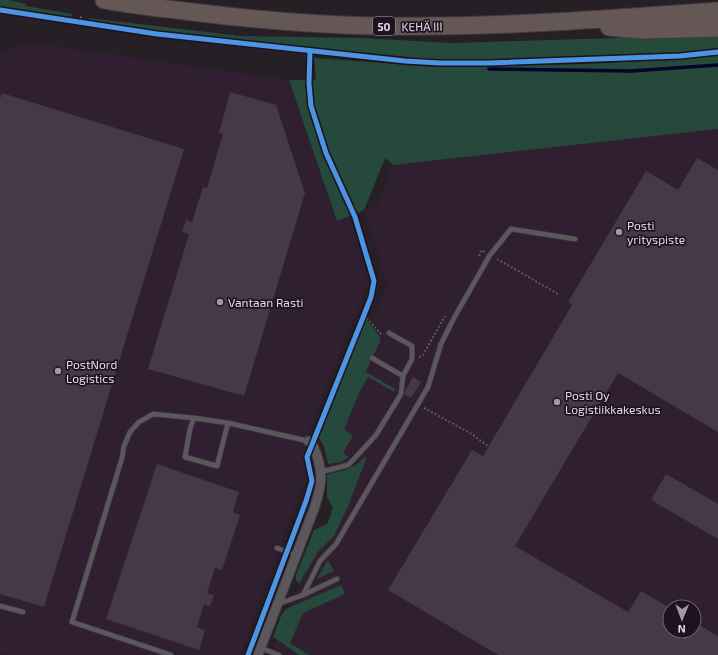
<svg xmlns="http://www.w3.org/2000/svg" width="718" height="655" viewBox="0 0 718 655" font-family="'Exo 2',sans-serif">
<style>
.built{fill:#2f1f31;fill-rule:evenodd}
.green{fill:#254a3b}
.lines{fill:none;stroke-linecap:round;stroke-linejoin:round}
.stream{stroke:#03032c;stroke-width:3.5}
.building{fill:#443945}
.lane-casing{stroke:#403b41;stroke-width:6}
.street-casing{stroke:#403b41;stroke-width:11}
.highway-casing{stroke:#403b41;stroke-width:19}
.path{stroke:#5c585d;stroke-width:2;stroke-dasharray:2 2;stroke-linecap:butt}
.lane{stroke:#5c575c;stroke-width:4.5}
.street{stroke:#5c575c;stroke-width:9}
.highway{stroke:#645756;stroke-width:17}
.cycleway-casing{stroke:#1e1220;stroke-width:8}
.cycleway{stroke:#4d94e3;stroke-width:5}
.poi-dot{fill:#a098a1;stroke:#1e1220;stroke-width:1.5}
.labels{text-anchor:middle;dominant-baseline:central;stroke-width:3.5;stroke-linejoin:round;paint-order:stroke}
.shield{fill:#1e1220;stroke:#a79da8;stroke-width:1}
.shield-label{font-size:11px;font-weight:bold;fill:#e2d9e3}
.street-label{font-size:12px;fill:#e2d9e3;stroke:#1e1220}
.poi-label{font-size:12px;fill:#e2d9e3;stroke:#1e1220;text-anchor:start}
</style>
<rect width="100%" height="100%" fill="#262026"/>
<!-- built -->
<g class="built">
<path d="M25 42 289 80 337 221 349 217 369 281 312 424 303 453 306 478 240 655H10L0 653V53Z"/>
<path d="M718 129V655H271L319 533 329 532 338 508 331 499 329 431 387 283 364 210 378 205 393 165ZM670 607H694V631H670Z"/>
</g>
<!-- green -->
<g class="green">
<path d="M0 0H8L26 4V6L72 14 71 19 0 8Z"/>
<path d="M89 18 240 36 360 38 453 43 718 35V48L691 52 502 59H427L203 37 89 22Z"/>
<path d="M718 55V129L393 165 385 158 364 210 337 221 289 80H316L314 58 438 67 587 64 699 58Z"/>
<path d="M365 320H367L380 337V342L372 358 366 372 395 389 394 392 368 377 359 393 344 429 353 436 343 453 349 457 341 462 328 464 324 446 319 438Z"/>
<path d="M364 457 367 458 366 459 349 504 334 536 318 552 299 584 296 580V575L314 530 327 524 331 514 333 508 327 497V476L328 474C342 471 355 469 364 457Z"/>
<path d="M328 560 334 571 317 579V578Z"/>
<path d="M341 585 345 593 343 595 303 613 290 643 309 655H299L273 637 281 616 286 609Z"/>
</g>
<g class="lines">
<!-- stream -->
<path class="stream" d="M489 69 631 71 718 65"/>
</g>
<!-- building -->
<g class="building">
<path d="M230 92 276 105 305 193 244 396 148 369 189 234 182 232 186 220 192 222 203 187 207 188 223 134 219 133Z"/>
<path d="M2 93 184 149 44 607 0 594V99Z"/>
<path d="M697 158 718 170V432L618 373 515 546 628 612 641 591 670 608V631H694V622L718 636V655H498L388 590 472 450 483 456 572 305 568 302 646 171 678 190Z"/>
<path d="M413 377 421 382 411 398 405 395V391Z"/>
<path d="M157 464 239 492 233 512 240 515 222 570 215 568 207 593 214 595 210 606 204 604 197 627 205 630 199 650 106 619Z"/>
<path d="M666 474 718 504V539L651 500Z"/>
</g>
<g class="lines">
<!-- lane casing -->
<g class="lane-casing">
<g id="lane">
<path d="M372 358 403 376"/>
<path d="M194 418 190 429 185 457 217 466 228 423"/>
<path d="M321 472 348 465 353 460 376 435 401 394 403 376 412 359V346L389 333"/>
<path d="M277 548 296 555"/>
<path d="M303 595 320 561 336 544 428 387 441 344 454 318 490 255 511 229 575 239"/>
<path d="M278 604 303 595 337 579"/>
<path d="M0 606 23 612"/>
<path d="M261 648 279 655"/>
<path d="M171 655 72 622 122 458 124 446 130 432 139 422 153 414 194 418 228 423 308 441"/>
</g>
</g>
<!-- street casing -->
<g class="street-casing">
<path id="street" d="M258 655 314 509C323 482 324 470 312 443L308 441"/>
</g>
<!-- highway casing -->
<g class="highway-casing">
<g id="highway">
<path d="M104 0C130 5 157 8 184 11 248 19 313 25 378 26 490 28 606 19 718 11"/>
<path d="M609 27 641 30 718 28"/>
</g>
</g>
<!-- path -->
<g class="path">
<path d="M79 22 82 15"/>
<path d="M479 256 482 250 485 252"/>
<path d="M497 259 558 294"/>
<path d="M364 315 381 334H382"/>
<path d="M419 357 423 355 445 316"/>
<path d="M424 408 470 433 488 446"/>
</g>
<!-- lane -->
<use href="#lane" class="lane"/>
<!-- street -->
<use href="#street" class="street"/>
<!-- highway -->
<use href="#highway" class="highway"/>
<!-- cycleway casing -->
<g class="cycleway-casing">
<g id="cycleway">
<path d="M0 10 157 34 405 61 440 63H489L680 56 718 52"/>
<path d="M248 655 306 501 312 481 307 457 364 315 371 297 374 281 355 217 326 153 311 106 309 83 310 51"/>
</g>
</g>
<!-- cycleway -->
<use href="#cycleway" class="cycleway"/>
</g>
<!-- markers -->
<g class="poi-dot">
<circle cx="619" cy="232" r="4"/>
<circle cx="220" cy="302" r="4"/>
<circle cx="58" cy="371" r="4"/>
<circle cx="557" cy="402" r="4"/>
</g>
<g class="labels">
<!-- shield labels -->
<rect class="shield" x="373" y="17" width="22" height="18" rx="3"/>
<g class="shield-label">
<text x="384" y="26">50</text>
</g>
<!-- street labels -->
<g class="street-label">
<text transform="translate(422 26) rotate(-1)">KEHÄ III</text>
</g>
<!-- poi labels -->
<g class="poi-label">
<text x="627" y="225">Posti<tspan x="627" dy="14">yrityspiste</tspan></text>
<text x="228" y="302">Vantaan Rasti</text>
<text x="66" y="364">PostNord<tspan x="66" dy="14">Logistics</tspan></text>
<text x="565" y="395">Posti Oy<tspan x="565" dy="14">Logistiikkakeskus</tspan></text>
</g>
</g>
<!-- north arrow -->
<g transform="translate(682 619) rotate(181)"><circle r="19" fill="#1e1220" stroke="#6c626e"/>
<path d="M0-3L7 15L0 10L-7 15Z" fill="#a098a1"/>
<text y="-6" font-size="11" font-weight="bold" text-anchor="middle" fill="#e2d9e3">N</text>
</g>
</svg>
